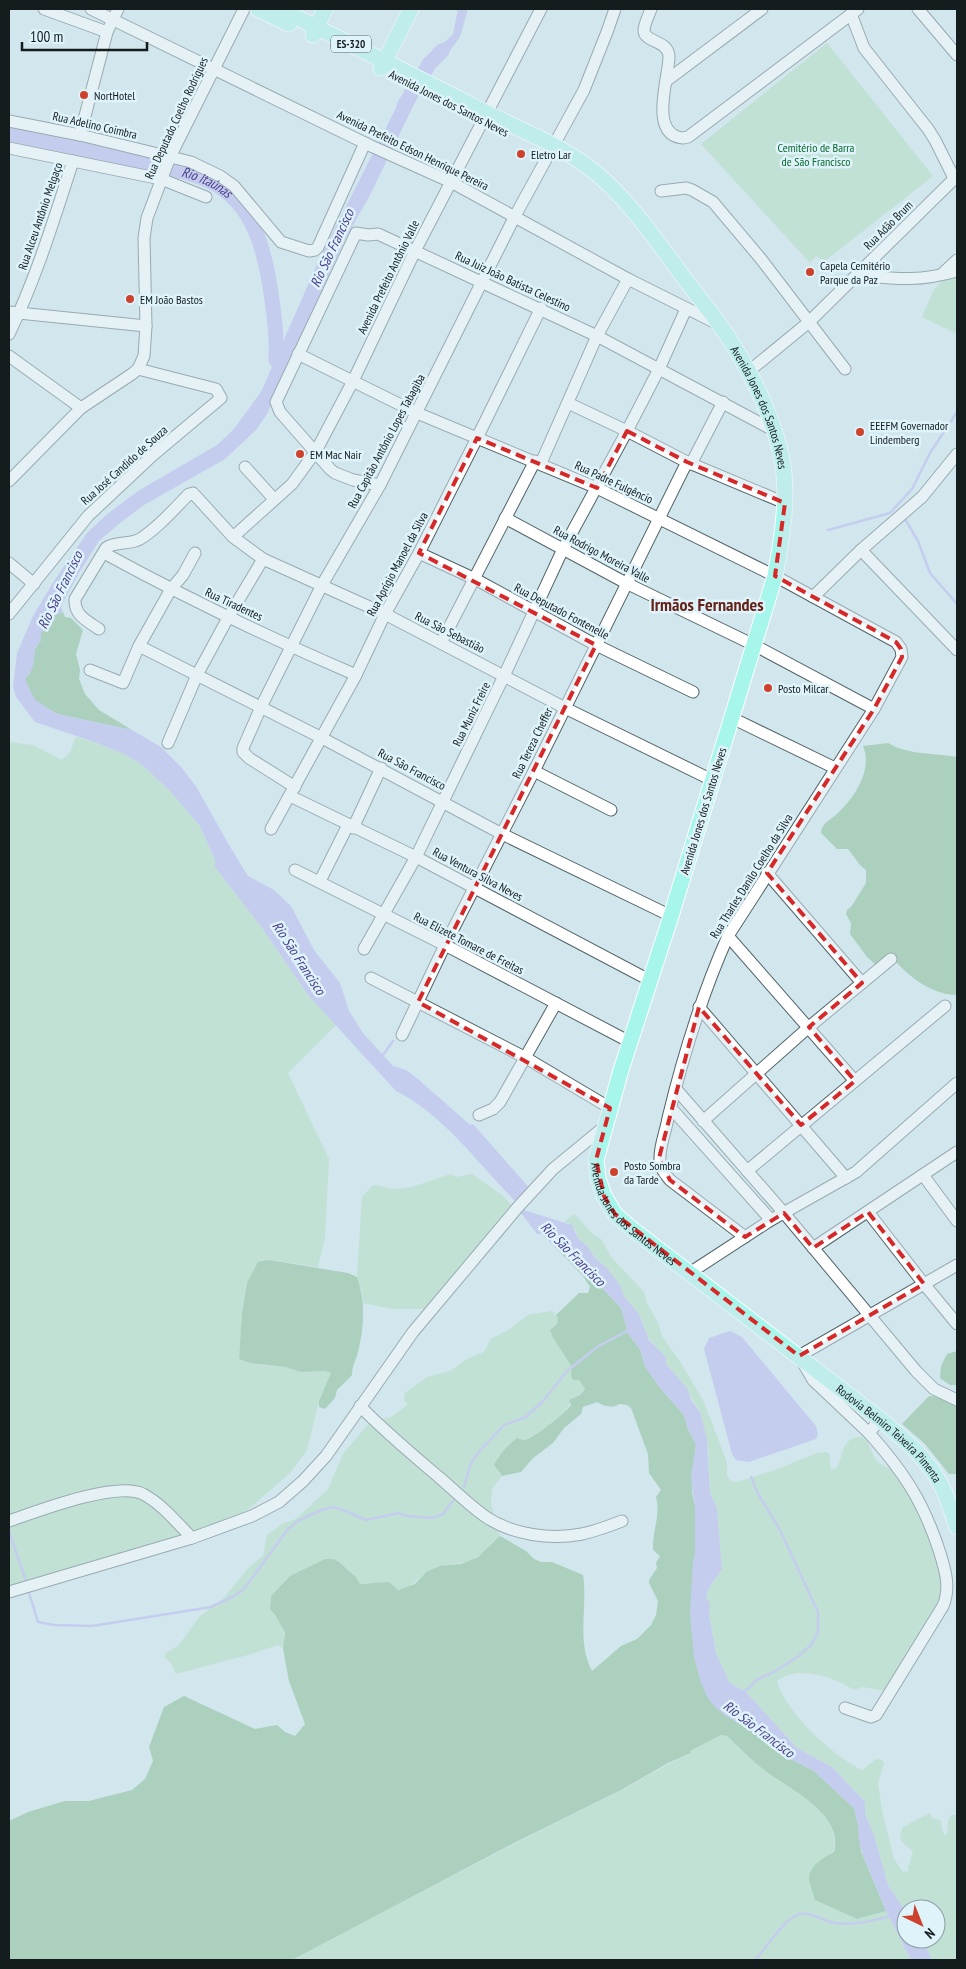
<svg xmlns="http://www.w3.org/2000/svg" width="966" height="1969" viewBox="0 0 966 1969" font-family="'PT Sans Narrow',sans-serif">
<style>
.green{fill:#aedcb5}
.forest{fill:#7cb786}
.water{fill:#b5b0f2}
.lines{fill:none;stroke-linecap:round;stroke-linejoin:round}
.stream{stroke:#b5b0f2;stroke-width:2.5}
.river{stroke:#b5b0f2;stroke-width:15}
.minor-casing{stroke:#526469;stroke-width:13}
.major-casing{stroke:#fff;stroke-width:17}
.minor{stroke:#fff;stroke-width:11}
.major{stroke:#a6f6ec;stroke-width:15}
.marked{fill:none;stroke:#d62828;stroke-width:4;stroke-dasharray:10 6;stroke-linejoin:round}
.poi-dot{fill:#cd412d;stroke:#def3fa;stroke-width:2}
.labels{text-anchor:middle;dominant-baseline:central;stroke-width:5;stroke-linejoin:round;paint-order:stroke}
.shield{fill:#def3fa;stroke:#515c60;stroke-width:1}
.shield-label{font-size:11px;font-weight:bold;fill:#141c1e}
.poi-label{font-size:12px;fill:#141c1e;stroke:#def3fa;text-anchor:start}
.street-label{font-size:12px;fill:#141c1e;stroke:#def3fa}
.park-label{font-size:12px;fill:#09682d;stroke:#def3fa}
.water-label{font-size:14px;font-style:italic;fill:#4a3d8a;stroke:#def3fa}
.district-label{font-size:18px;font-weight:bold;fill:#662218;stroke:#def3fa}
</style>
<rect width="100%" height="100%" fill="#d1e6ed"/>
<!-- green -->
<g class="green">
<path d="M827 43 933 176 825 261 816 256 810 263 701 144Z"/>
<path d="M957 264V334L922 317 934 290Z"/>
<path d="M76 737 97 743 124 754 141 764 170 791 200 826 215 860V867L262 928 308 995 336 1025 288 1073 329 1159 325 1237 318 1267 269 1260 247 1283 242 1313 239 1359 260 1365 285 1367 301 1372 325 1371 332 1373 319 1401 307 1450 290 1473 238 1518 9 1590V742L33 745 62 760 70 752Z"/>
<path d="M451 1174 456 1177 472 1174 502 1195 510 1204 518 1207 425 1309H392L363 1303 362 1290 357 1277 362 1197 373 1185C380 1185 386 1188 393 1189 410 1190 434 1179 451 1174Z"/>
<path d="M574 1214 592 1233 602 1240 611 1257 644 1292 646 1301 658 1323 662 1336 681 1363 703 1400 727 1462V1476L731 1481 736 1482 775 1470 817 1453 826 1452 829 1454 831 1469H835C844 1461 839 1441 857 1437 870 1435 870 1453 877 1461 882 1467 891 1467 897 1472 902 1476 905 1486 908 1491 922 1519 946 1563 941 1596 940 1605 931 1617 925 1626 912 1647 898 1669 885 1691L863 1687 854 1690C834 1677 798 1664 777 1681 785 1712 833 1756 862 1770L876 1759 882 1760 884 1764 878 1783 882 1810 894 1859 903 1872 909 1871 908 1868 913 1851 902 1842 900 1835 903 1827 930 1813 932 1818 940 1820 944 1835 947 1834 948 1821 951 1815H957V1960L931 1959 923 1939H936V1909H906V1912L888 1885 874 1835 865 1814V1802L832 1767 797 1748 747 1693 729 1682 723 1672 716 1653 706 1597 710 1586 722 1569 717 1508 710 1493 708 1447 700 1412 681 1381 666 1364 658 1349 649 1339 639 1314 624 1296 620 1285 608 1269 596 1259 588 1247 578 1238 575 1229 569 1223 564 1222Z"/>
<path d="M552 1311 558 1318 557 1324 551 1330 552 1336 573 1367 572 1371 585 1388 580 1395 572 1398C571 1410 542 1433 531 1438 525 1440 518 1441 511 1443L507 1450 497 1457V1471L502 1476 492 1489 491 1504 500 1536C493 1543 486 1552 477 1557 462 1566 445 1563 429 1571 418 1576 413 1590 397 1589 383 1589 374 1581 360 1584L356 1577 339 1562 290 1576 271 1596 270 1609C280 1620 287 1632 283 1648L278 1645 248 1655 176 1674 172 1665 164 1656 167 1652 178 1646 200 1616 223 1599 248 1568 263 1556 267 1535 282 1524 296 1519 328 1489 343 1454 374 1417C388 1423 397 1413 408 1404L404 1401 405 1393 427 1377 450 1371 467 1359 484 1352 491 1339 508 1330 528 1315Z"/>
<path d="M721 1735 728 1736C740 1748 753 1762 767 1772 792 1790 844 1814 833 1852L829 1854 809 1884 815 1900 857 1919 886 1911 911 1960H292C396 1905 500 1850 606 1798 635 1784 661 1766 690 1754V1751Z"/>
</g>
<!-- forest -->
<g class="forest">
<path d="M63 612 65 617 71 618 83 630 76 654 80 670 79 679 85 694 99 710 132 730 57 714 35 701 26 682V677L30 674 35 649 41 640V633L50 624 49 617Z"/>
<path d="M888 743C908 755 935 753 957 757V995C934 995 912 979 897 963L876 965 867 957 850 934 851 923 846 914 847 910 851 907 866 883V870L860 865 848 849H837L821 833C822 822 831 820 838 813 855 797 873 769 863 746Z"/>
<path d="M555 1247H560L571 1255 621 1308 628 1333 640 1349 645 1366 660 1388 684 1415 688 1429 696 1444 692 1492 695 1506V1555L693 1562V1582L701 1683 754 1732 791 1759 814 1771 854 1808 858 1825 861 1851 886 1911 857 1919 815 1900C811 1885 803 1876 817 1863 822 1859 827 1855 834 1852 844 1814 791 1790 767 1772 753 1762 740 1748 727 1736L721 1735 690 1751 691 1753 668 1763 621 1790 514 1843 292 1960H9V1821L28 1812 65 1801H89L132 1790 145 1779 153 1761 149 1747 164 1707 184 1696 255 1729 277 1725 285 1732 295 1736 305 1724 289 1681 283 1648 285 1633 276 1616 270 1609 271 1596 290 1576 325 1559H334L339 1562 356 1577 360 1584 389 1582 398 1590 415 1584 426 1572 440 1566 461 1564 478 1557 500 1536 526 1551 534 1559 541 1562H552L583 1575C588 1607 576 1641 592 1671L621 1646 637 1639 651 1625 656 1615 658 1601 649 1583V1580L657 1568 656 1563 660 1556 653 1550C652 1530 661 1516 656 1497L661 1490 649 1473 648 1454 631 1408 627 1405 619 1404C613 1409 603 1406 597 1402L583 1407 581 1414 564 1428 553 1443 533 1458 521 1472 502 1476 494 1465C498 1456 508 1445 517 1438 518 1439 524 1440 525 1440 535 1438 565 1413 571 1405L569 1400 580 1395 585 1389 579 1380H573L571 1376 572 1367 552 1336 550 1330 557 1324 558 1318 556 1315 579 1293H588L590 1287 583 1276Z"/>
<path d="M269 1260 348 1273 357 1277C366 1301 364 1328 358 1352 356 1360 352 1366 352 1375L337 1390 335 1398 325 1409 319 1407V1401L331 1373 325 1371 301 1372 285 1367 250 1363 239 1359 242 1313 247 1283 258 1262Z"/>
<path d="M957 1351V1385H950L940 1378 941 1366 947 1354Z"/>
<path d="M929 1396 957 1398V1474H949L925 1444 902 1424Z"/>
</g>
<!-- water -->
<g class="water">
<path d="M458 9H468L460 37 449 52 439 56 433 68 425 64 434 48 446 41 453 34Z"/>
<path d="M407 86 420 92 370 195 343 243 267 414 256 430 225 459 144 505 120 523 99 541 79 573 61 606 63 612 49 617 50 624 41 633V640L35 649 34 662 30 674 26 677V682L35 700 57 714 132 730 161 747 182 768 197 788 229 845 248 876 274 890 291 906 314 950 340 983 349 1011 363 1033 393 1066 406 1070 418 1079 470 1125 473 1124 531 1190 520 1206C480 1167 446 1116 396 1091L308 995 262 928 215 867V860L200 826 170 791 141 764 124 754 97 743 35 722 16 697 13 687 17 653 33 616 54 581 87 533 106 515 138 491 217 445 234 429 261 392 318 262Z"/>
<path d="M524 1210 572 1225 578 1238 588 1247 596 1259 608 1269 620 1285 624 1296 639 1314 649 1340 666 1357V1364L687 1388 691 1400 700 1412 707 1439 710 1493 717 1508 722 1569 710 1586 706 1597 710 1603 709 1615 716 1653 729 1682 747 1693 797 1748 832 1767 865 1802V1814L874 1835 888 1885 906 1912V1939H923L932 1960H911L886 1911 864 1858 859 1841 858 1825 854 1808 814 1771 791 1759 754 1732 701 1683 694 1657 690 1613 693 1562 695 1555V1506L691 1478 696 1444 688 1429 684 1415 660 1388 645 1366 640 1349 628 1333 621 1308 571 1255 560 1247H555L542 1234H537L521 1213Z"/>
<path d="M730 1331 742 1337 816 1426 818 1434 816 1439 749 1462 736 1460 732 1454 704 1349 709 1338Z"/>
</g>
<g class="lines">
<!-- stream -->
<g class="stream">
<path d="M905 519 918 541 930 573 957 604"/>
<path d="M828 530 890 513 912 489 930 453 957 412"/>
<path d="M381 1058 393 1041"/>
<path d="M464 1487 471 1463 478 1453 504 1425 526 1417 544 1400 567 1371 597 1347 629 1330"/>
<path d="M9 1531 27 1584"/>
<path d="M29 1593 38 1622 54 1625 92 1626 211 1607 234 1596 244 1589 288 1529 298 1521 321 1510 333 1507 343 1510 366 1520 398 1513 407 1516 432 1518 443 1514 456 1497"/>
<path d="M742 1694 758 1679 774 1672 799 1656 812 1644 818 1632V1612L780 1530 757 1492 751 1477"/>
<path d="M755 1960C766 1949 785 1917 800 1914 810 1912 821 1919 830 1922 849 1927 872 1921 891 1916"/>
</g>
<!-- river -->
<g class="river">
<path d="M404 106 429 64 442 51"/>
<path id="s1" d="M9 134C54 143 98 153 143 163 164 168 189 171 209 181 255 202 266 255 272 300 275 320 277 340 276 360"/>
<path d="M708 1676C712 1702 731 1711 752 1722"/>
</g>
<!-- minor casing -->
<g class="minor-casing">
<g id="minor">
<path d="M44 9 107 32"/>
<path d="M91 9 371 146 451 182 628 279 718 324"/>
<path d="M651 9C649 15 644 24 644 31 645 43 669 40 669 57 669 77 648 135 683 138L688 137 858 9"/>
<path d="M918 9 957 55"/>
<path d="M851 14 864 48 928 129 935 140 954 178"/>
<path d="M666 81 762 9"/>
<path d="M9 121 80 135 191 162 220 176 234 186 281 242 309 251 315 250 318 247 365 143"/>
<path d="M80 135 107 32 118 9"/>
<path d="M9 148 161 179 206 197"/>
<path d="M661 191 686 188 692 190 713 202 761 259 845 369"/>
<path d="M942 274 957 260"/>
<path d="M858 275C898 279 918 282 957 271"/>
<path d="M9 312 146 326"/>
<path d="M9 334C36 279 54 219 73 161"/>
<path d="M298 354 417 413 597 488 775 576 896 642 901 649 902 657 874 709 728 936C702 994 683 1056 668 1118 666 1131 659 1147 660 1160 660 1168 665 1174 670 1180L745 1237"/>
<path d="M9 356 81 408"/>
<path d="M748 372 809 322 957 176"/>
<path d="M568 403 627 431 687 462 785 503"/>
<path d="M541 463 597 336 628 279"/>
<path d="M691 464 723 402"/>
<path d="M245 467 274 499"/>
<path d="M9 481 81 408 132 374 138 369 144 356 146 326 144 238 147 218 170 157 244 9"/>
<path d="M380 485 353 480 335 473 330 469 280 412 276 402 356 233 368 235 378 234 597 336 775 431"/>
<path d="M505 518 626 583 754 645 874 709"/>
<path d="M233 537 292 484 316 451 353 381 415 251 541 9"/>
<path d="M861 550 957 650"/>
<path d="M104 553C186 598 270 638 356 675"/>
<path d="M419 553 475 579 596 645 693 692"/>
<path d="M9 563 34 584"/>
<path d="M813 597 861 550 922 497 957 454"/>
<path d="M9 614 88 516 153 455 221 398 216 389 138 369"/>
<path d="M99 629C87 621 74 615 75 599L106 548C115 541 130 545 140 539 158 528 174 509 189 494L193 493 233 537 263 559 385 614 565 708 712 780"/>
<path d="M441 643 535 461"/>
<path d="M139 646 322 738 502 834 671 916"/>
<path d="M90 670 123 683 139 646 171 589 183 575 195 553"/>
<path d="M732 718 835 768"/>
<path d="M168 743 197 675 229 616 263 559"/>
<path d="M534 771 611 810"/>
<path d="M295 787 249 758 243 752V748L261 707 322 585 380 485 515 216 584 90 607 32 615 9"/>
<path d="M290 796 416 857 651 981"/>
<path d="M353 828 381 768"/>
<path d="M271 829 356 675 385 614 419 553 477 438 541 308"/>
<path d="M295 870 445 945 630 1042"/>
<path d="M767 873 862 983"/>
<path d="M320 881 348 825"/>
<path d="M728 936 855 1081"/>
<path d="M364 949 416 857 504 676 563 549 627 431 659 369 686 309"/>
<path d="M371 978 526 1058 610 1108"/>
<path d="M699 1007 846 1178"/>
<path d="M402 1035 445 945 534 771 687 462"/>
<path d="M676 1089 784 1213 916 1371 934 1389 957 1400"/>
<path d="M671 1108 771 1220"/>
<path d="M479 1115 493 1109 500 1102 556 1003"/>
<path d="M703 1121 809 1027 891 959"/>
<path d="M747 1171 945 1006"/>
<path d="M923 1175 957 1221"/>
<path d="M868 1212 924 1284 957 1324"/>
<path d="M813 1248 957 1152"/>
<path d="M688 1274 771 1220 856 1172 957 1083"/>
<path d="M360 1406C385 1432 413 1455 440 1478 455 1491 470 1506 486 1517 513 1535 551 1540 582 1534 596 1531 609 1526 622 1521"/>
<path d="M869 1433 813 1380 799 1356 957 1265"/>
<path d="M9 1521C38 1511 116 1481 143 1494 162 1504 177 1523 192 1538"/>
<path d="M9 1592 192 1538 252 1516 279 1502 303 1481 326 1456 413 1332 518 1207 553 1169 604 1127"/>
<path d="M845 1708 871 1717 876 1715 943 1606C951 1587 945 1569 939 1550 923 1501 903 1471 869 1433L880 1419"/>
</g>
</g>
<!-- major casing -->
<g class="major-casing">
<g id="major">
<path d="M258 9 289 24"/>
<path id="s2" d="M279 9C347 42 414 76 481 110 516 128 555 143 587 166 624 193 657 241 684 278 695 293 708 308 719 324 747 363 775 417 783 465 788 502 782 539 775 576L671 916 621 1070 596 1160 598 1178 604 1196 615 1214 632 1229 880 1419C905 1440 931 1461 944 1491 949 1503 953 1515 957 1527"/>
<path d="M313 35 325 9"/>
<path d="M381 68 411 9"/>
</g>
</g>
<!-- minor -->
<use href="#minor" class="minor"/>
<!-- major -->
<use href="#major" class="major"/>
</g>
<!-- marked area -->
<path d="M0 0H966V1969H0ZM627 431 687 462 785 503 775 576 896 642 901 649 902 657 874 709 767 873 862 983 809 1027 855 1081 801 1125 699 1007 659 1158 670 1180 745 1237 784 1213 813 1248 868 1212 924 1284 799 1356 615 1214 604 1196 596 1160 610 1108 418 1002 596 645 419 553 477 438 597 488Z" fill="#d1e6ed" fill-opacity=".55" fill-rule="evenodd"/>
<path class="marked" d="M627 431 687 462 785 503 775 576 896 642 901 649 902 657 874 709 767 873 862 983 809 1027 855 1081 801 1125 699 1007 659 1158 670 1180 745 1237 784 1213 813 1248 868 1212 924 1284 799 1356 615 1214 604 1196 596 1160 610 1108 418 1002 596 645 419 553 477 438 597 488Z"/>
<!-- markers -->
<g class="poi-dot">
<circle cx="84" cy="95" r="5"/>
<circle cx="521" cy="154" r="5"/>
<circle cx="810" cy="272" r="5"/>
<circle cx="130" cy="299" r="5"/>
<circle cx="860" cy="432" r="5"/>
<circle cx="300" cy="454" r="5"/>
<circle cx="768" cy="688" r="5"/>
<circle cx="614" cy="1172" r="5"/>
</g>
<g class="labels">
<!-- shield labels -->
<rect class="shield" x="331" y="35.5" width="40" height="17" rx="4"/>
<g class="shield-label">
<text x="351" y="44">ES-320</text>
</g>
<!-- poi labels -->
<g class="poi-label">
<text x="94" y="95">NortHotel</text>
<text x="531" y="154">Eletro Lar</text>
<text x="820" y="265">Capela Cemitério<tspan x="820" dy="14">Parque da Paz</tspan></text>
<text x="140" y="299">EM João Bastos</text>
<text x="870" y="425">EEEFM Governador<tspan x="870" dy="14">Lindemberg</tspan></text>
<text x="310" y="454">EM Mac Nair</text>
<text x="778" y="688">Posto Milcar</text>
<text x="624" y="1165">Posto Sombra<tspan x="624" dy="14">da Tarde</tspan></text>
</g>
<!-- street labels -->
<g class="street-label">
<text transform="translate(449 103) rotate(27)">Avenida Jones dos Santos Neves</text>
<text transform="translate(176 118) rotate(-65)">Rua Deputado Coelho Rodrigues</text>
<text transform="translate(95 125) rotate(13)">Rua Adelino Coimbra</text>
<text transform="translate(413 150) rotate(26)">Avenida Prefeito Edson Henrique Pereira</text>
<text transform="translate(40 216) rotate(-71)">Rua Alceu Antônio Melgaço</text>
<text transform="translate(888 225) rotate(-45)">Rua Adão Brum</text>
<text transform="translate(388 277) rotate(-64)">Avenida Prefeito Antônio Valle</text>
<text transform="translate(513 281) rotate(25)">Rua Juiz João Batista Celestino</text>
<text stroke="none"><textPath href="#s2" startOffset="646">Avenida Jones dos Santos Neves</textPath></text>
<text transform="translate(386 441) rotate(-62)">Rua Capitão Antônio Lopes Tabagiba</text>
<text transform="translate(124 465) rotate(-42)">Rua José Candido de Souza</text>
<text transform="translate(614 482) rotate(25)">Rua Padre Fulgêncio</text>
<text transform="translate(602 554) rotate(28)">Rua Rodrigo Moreira Valle</text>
<text transform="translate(397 564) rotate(-62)">Rua Aprígio Manoel da Silva</text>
<text transform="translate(234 604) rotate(25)">Rua Tiradentes</text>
<text transform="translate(562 611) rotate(28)">Rua Deputado Fontenelle</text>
<text transform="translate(450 632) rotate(27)">Rua São Sebastião</text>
<text transform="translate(471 714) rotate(-64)">Rua Muniz Freire</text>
<text transform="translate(532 743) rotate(-64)">Rua Tereza Cheffer</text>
<text transform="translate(412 769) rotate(28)">Rua São Francisco</text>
<text transform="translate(703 811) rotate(-73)">Avenida Jones dos Santos Neves</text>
<text transform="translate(478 874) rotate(28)">Rua Ventura Silva Neves</text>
<text transform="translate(751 876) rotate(-58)">Rua Tharles Danilo Coelho da Silva</text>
<text transform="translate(469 943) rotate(27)">Rua Elizete Tomare de Freitas</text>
<text stroke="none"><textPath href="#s2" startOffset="1500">Avenida Jones dos Santos Neves</textPath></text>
<text stroke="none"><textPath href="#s2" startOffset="1841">Rodovia Belmiro Teixeira Pimenta</textPath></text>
</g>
<!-- park labels -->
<g class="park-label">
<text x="816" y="147">Cemitério de Barra<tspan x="816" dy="14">de São Francisco</tspan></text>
</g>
<!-- water labels -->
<g class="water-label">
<text stroke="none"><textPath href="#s1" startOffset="204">Rio Itaúnas</textPath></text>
<text transform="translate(332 248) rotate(-65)">Rio São Francisco</text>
<text transform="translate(60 590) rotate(-64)">Rio São Francisco</text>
<text transform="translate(299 958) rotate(57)">Rio São Francisco</text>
<text transform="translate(573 1254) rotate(45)">Rio São Francisco</text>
<text transform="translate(759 1729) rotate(37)">Rio São Francisco</text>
</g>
<!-- district labels -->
<g class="district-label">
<text x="707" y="604">Irmãos Fernandes</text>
</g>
</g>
<!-- border -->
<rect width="966" height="1969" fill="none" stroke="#141c1e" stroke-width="20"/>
<!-- north arrow -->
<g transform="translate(921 1924) rotate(137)"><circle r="24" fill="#def3fa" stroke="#8d9da2"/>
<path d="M0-4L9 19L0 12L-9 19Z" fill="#cd412d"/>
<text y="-8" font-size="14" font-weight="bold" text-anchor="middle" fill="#141c1e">N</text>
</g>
<!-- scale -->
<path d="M22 42v8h125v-8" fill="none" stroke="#141c1e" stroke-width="2.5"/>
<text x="30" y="42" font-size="15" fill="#141c1e" stroke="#def3fa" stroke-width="4" paint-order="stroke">100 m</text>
</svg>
